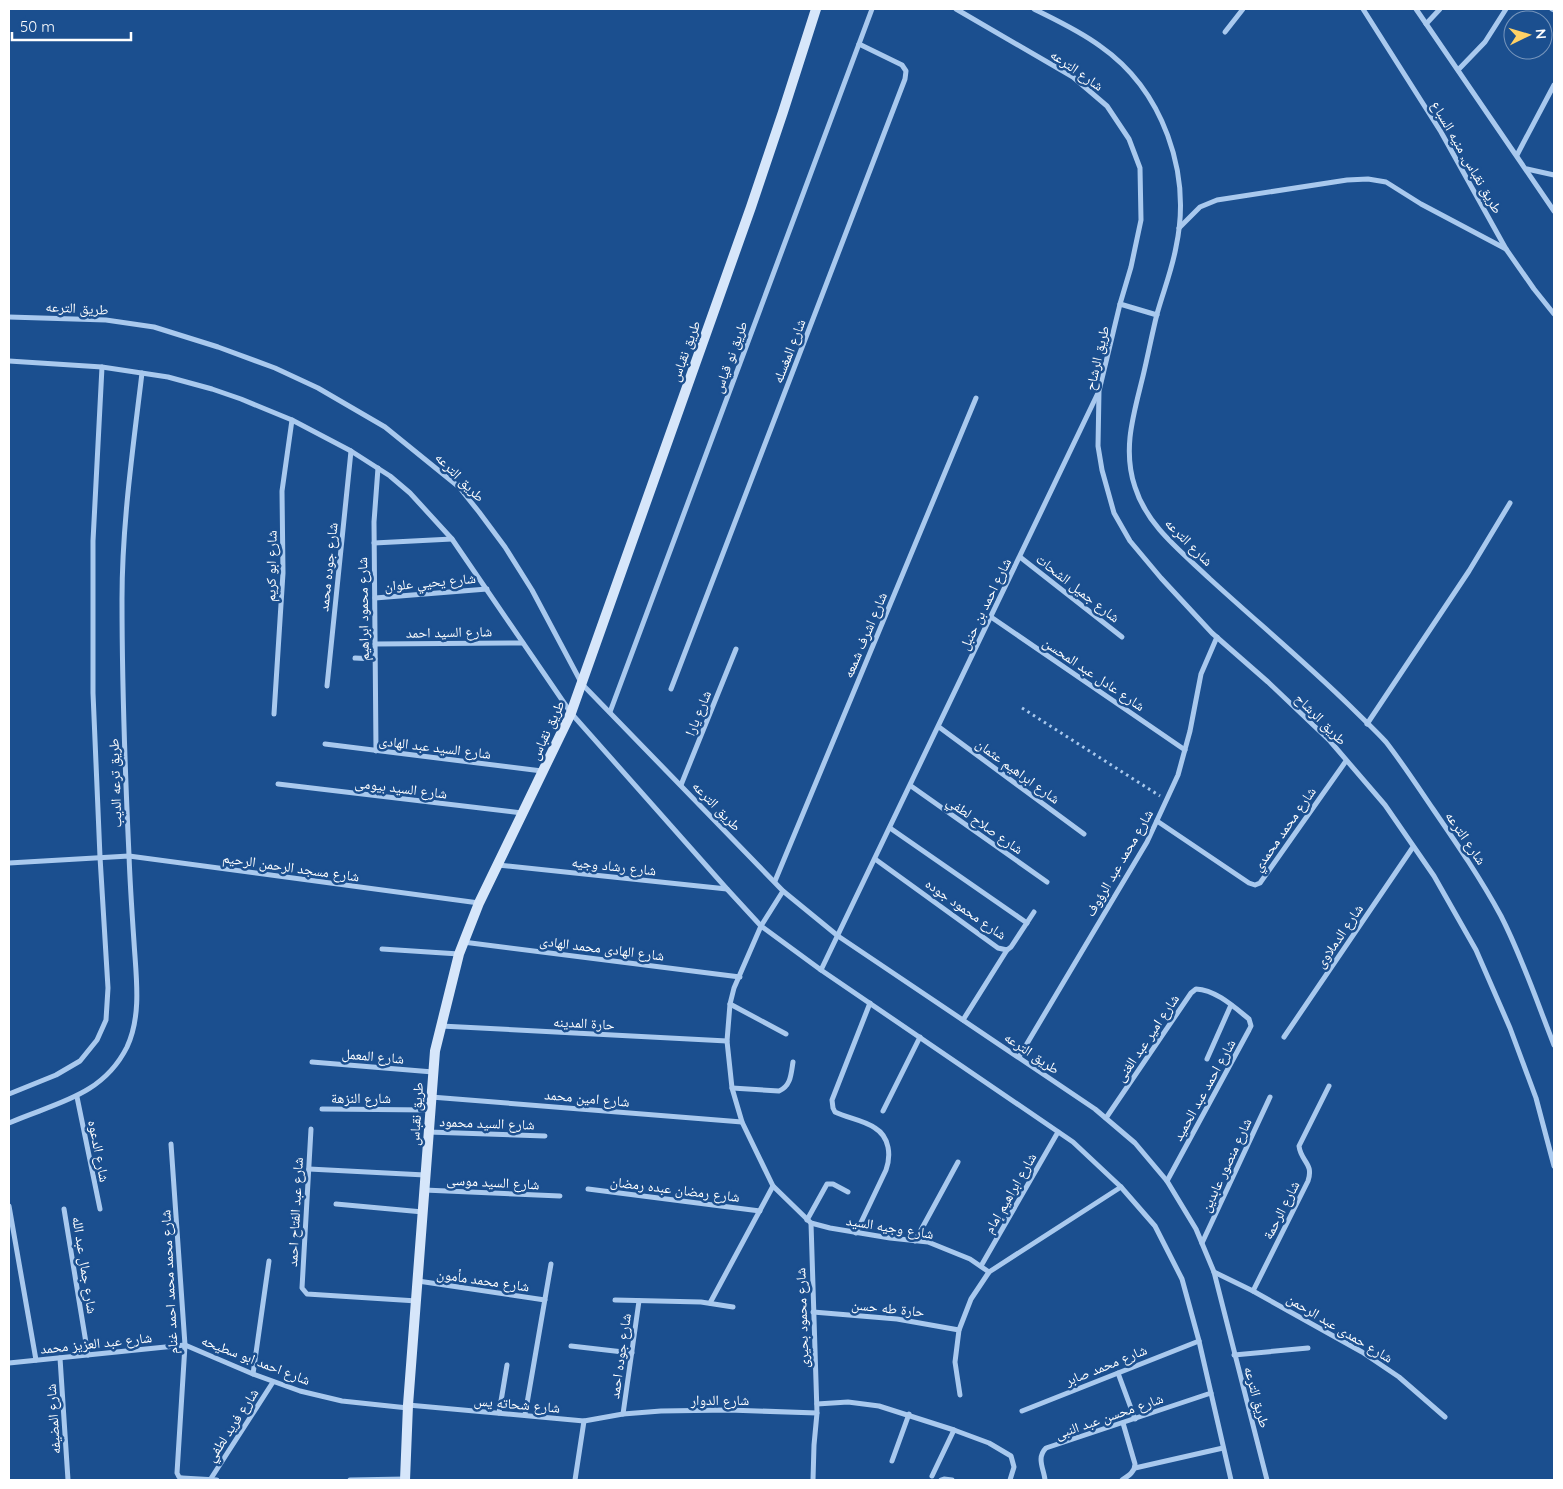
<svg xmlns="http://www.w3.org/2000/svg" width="1563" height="1489" viewBox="0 0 1563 1489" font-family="Quicksand,'Noto Naskh Arabic',sans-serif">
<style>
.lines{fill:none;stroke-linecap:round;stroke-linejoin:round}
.path{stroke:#a9c9ee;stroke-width:3;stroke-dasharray:2.5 4;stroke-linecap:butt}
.street{stroke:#a9c9ee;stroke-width:5}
.secondary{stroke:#d6e6fa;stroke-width:10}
.labels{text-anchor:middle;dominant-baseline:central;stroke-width:5;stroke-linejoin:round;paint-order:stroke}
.street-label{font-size:14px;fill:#fff;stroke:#1b4f8f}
</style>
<rect width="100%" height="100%" fill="#1b4f8f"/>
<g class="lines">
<!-- path -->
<path class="path" d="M1022 708 1160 796"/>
<!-- street -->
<g class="street">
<path d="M956 9 1073 77 1107 106 1129 139 1140 168 1141 220 1131 267 1120 304 1099 391 1098 446 1102 470 1114 513 1130 541 1161 578 1212 633 1268 682 1330 741 1385 805 1434 876 1476 950 1510 1028 1536 1098 1554 1166"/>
<path d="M1034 9C1056 20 1080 31 1100 46 1163 90 1192 173 1176 247 1172 270 1163 292 1157 314 1152 334 1148 355 1143 376 1134 413 1122 449 1135 487 1147 526 1182 552 1210 579 1257 622 1305 662 1350 706 1362 718 1375 730 1386 742 1403 764 1418 787 1433 809 1457 844 1481 879 1501 916 1522 957 1537 1002 1554 1045"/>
<path d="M1363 9 1441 132 1506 249 1534 289 1554 314"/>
<path d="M1416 9 1554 211"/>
<path d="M1552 9 1554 10"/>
<path d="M1426 24 1440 9"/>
<path d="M1225 32 1243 9"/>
<path d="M1458 70 1485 42 1506 9"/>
<path d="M1517 155 1554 85"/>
<path d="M1527 169 1554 175"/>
<path d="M1179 228 1200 207 1217 200 1347 180 1368 179 1386 182 1421 204 1506 249"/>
<path d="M1120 304 1157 315"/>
<path d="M9 317 106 320 154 327 218 347 275 368 318 388 385 427 459 487 479 512 505 547 532 590 582 684 783 891 838 936 1095 1109 1135 1143 1167 1181 1196 1229 1214 1272 1267 1480"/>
<path d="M9 361 102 367 168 377 212 389 241 399 292 420 351 451 390 476 410 493 452 539 571 713 727 889 761 926 821 970 1073 1142 1121 1187 1155 1226 1182 1279 1199 1341 1231 1480"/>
<path d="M374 543 452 539"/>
<path d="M1020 557 1122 637"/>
<path d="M375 598 487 589"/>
<path d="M991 617 1185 750"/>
<path d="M375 644 523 643"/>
<path d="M355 658 375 659"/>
<path d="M327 686 351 451"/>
<path d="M671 689 905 79 906 71 902 65 859 44"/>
<path d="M610 712 872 9"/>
<path d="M274 714 283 573 282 491 292 420"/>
<path d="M1367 724 1469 571 1510 503"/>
<path d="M939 727 1084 834"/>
<path d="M325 744 542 771"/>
<path d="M376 751 374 522 378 468"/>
<path d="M278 784 522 813"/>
<path d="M681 785 736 649"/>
<path d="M911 786 1047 882"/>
<path d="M1157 821 1249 883 1255 885 1260 883 1346 761"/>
<path d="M890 828 1027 923"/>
<path d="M875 859 998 948 1007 950 1011 947 1034 912"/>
<path d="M9 863 129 856 479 903"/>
<path d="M498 865 727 889"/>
<path d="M775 881 976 398"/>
<path d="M783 891 761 926 734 988 730 1004 727 1041 732 1088 742 1122 773 1186 811 1223 830 1228 890 1238 928 1242 970 1259 989 1272"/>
<path d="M463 942 740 977"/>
<path d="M382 949 459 954"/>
<path d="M821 970 1098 393"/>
<path d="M730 1004 786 1034"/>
<path d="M963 1020 1007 950"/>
<path d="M441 1026 727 1041"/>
<path d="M1284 1037 1413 847"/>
<path d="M1019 1057 1147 842 1178 775 1190 731 1201 674 1217 637"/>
<path d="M1207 1059 1231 1005"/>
<path d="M312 1062 433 1072"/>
<path d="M732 1088 779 1091C791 1086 791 1074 793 1062"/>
<path d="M9 1094 56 1075 80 1061 97 1040 106 1020 108 988 100 857 93 693V541L102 367"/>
<path d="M77 1097 100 1209"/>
<path d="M431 1097 742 1122"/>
<path d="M322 1109 430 1110"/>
<path d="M883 1111 920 1037"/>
<path d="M1106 1118 1191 993 1196 989C1216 990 1234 1007 1249 1019L1251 1026 1249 1030 1167 1181"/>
<path d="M9 1123C54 1103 102 1097 127 1047 142 1015 136 976 134 942 132 913 130 884 129 855 125 770 122 685 122 599 122 524 133 448 142 373"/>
<path d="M311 1129 302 1288 307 1294 417 1301"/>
<path d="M428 1132 545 1136"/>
<path d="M171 1144 185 1345 177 1473 179 1477 182 1478 217 1480"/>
<path d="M309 1169 425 1175"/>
<path d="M588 1189 760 1211"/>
<path d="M424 1190 560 1196"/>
<path d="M336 1204 423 1212"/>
<path d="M9 1206 36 1360"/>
<path d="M64 1209 88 1355"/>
<path d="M807 1220 827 1184H833L848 1192"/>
<path d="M811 1223 817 1413 814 1445 813 1480"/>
<path d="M856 1233 886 1170C891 1156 890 1137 875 1128 864 1120 847 1118 835 1112L833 1108 832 1100 870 1003"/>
<path d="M915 1241 958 1162"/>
<path d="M1202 1243 1270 1097"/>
<path d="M981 1266 1058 1132"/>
<path d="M1214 1272 1253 1291 1362 1352 1399 1377 1445 1417"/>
<path d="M418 1281 545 1300"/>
<path d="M1253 1291 1308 1181C1314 1163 1301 1162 1299 1146L1329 1086"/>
<path d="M615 1300 701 1302 733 1307"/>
<path d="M710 1303 773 1186"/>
<path d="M813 1312 897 1319 959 1330"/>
<path d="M571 1346 632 1353"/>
<path d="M1234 1355 1308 1348"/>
<path d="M60 1358 68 1480"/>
<path d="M9 1363 185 1345 253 1374 300 1391 342 1401 408 1408"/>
<path d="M1118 1373 1135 1419"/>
<path d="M253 1374 269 1261"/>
<path d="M960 1395 955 1362 959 1330 971 1299 989 1272 1121 1187"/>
<path d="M817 1404 848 1402 879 1406 954 1430 989 1443 1011 1456 1014 1467 1010 1480"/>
<path d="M408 1405 584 1421 623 1414 661 1411 729 1410 817 1413"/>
<path d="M1022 1411 1199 1341"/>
<path d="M499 1413 507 1365"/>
<path d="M623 1414 639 1301"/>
<path d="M525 1415 551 1264"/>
<path d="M892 1461 909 1414"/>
<path d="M1135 1468 1223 1448"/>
<path d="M932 1476 954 1430"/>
<path d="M210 1480 273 1382"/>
<path d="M350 1480 405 1479"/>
<path d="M575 1480 584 1421"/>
<path d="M941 1480 944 1479 952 1480"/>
<path d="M1045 1480C1044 1469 1036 1458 1046 1448L1211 1393"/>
<path d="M1122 1480C1128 1476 1135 1472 1135 1464L1123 1423"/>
</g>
<!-- secondary -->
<path class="secondary" d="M405 1480 408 1405 435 1051 459 954 479 903 571 713 751 207 783 112 816 9"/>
</g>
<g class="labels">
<!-- street labels -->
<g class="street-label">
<text transform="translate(1077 70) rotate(35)">شارع الترعه</text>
<text transform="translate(1467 157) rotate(60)">طريق نقباس, منيه السباع</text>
<text transform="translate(77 308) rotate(3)">طريق الترعه</text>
<text transform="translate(685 351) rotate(-70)">طريق نقباس</text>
<text transform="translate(789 351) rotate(-69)">شارع المغسله</text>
<text transform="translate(730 357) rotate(-70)">طريق نو قياس</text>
<text transform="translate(1097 358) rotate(-77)">طريق الرشاح</text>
<text transform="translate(460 477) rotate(45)">طريق الترعه</text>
<text transform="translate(1189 542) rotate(45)">شارع الترعه</text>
<text transform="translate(271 566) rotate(-89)">شارع ابو كريم</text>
<text transform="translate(328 567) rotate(-84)">شارع جوده محمد</text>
<text transform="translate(430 582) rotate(-5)">شارع يحيي علوان</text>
<text transform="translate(1078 588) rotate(38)">شارع جميل الشحات</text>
<text transform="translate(985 604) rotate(-64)">شارع احمد بن حنبل</text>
<text transform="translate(363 609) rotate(-91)">شارع محمود ابراهيم</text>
<text transform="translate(449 632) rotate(-1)">شارع السيد احمد</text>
<text transform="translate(865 635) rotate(-67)">شارع اشرف شمعه</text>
<text transform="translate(1094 674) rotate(34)">شارع عادل عبد المحسن</text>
<text transform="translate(698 713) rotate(-68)">شارع يارا</text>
<text transform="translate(1321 719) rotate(45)">طريق الرشاح</text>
<text transform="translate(547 730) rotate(-65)">طريق نقباس</text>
<text transform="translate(435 747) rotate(7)">شارع السيد عبد الهادى</text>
<text transform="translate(1018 771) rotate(36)">شارع ابراهيم عثمان</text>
<text transform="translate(115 783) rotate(-92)">طريق ترعه الديب</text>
<text transform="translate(401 788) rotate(7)">شارع السيد بيومى</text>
<text transform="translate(717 806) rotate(46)">طريق الترعه</text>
<text transform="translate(985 825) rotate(35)">شارع صلاح لطفي</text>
<text transform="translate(1284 829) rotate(-55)">شارع محمد محمدي</text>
<text transform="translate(1466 838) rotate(56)">شارع الترعه</text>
<text transform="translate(1119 863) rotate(-60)">شارع محمد عبد الرؤوف</text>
<text transform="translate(614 866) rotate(6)">شارع رشاد وجيه</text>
<text transform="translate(291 867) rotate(8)">شارع مسجد الرحمن الرحيم</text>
<text transform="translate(966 909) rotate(35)">شارع محمود جوده</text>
<text transform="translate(1339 936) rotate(-56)">شارع الدملاوى</text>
<text transform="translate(602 948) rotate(7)">شارع الهادى محمد الهادى</text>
<text transform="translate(584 1023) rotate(3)">حارة المدينه</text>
<text transform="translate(1147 1038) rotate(-56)">شارع امير عبد الغنى</text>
<text transform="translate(1032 1053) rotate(34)">طريق الترعه</text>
<text transform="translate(373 1056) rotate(5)">شارع المعمل</text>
<text transform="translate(1204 1090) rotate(-61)">شارع احمد عبد الحميد</text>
<text x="361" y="1098">شارع النزهة</text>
<text transform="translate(587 1098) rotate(5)">شارع امين محمد</text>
<text transform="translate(416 1114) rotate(-86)">طريق نقباس</text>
<text transform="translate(487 1123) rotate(2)">شارع السيد محمود</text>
<text transform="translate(99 1151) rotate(79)">شارع الدعوه</text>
<text transform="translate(1226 1165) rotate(-65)">شارع منصور عابدين</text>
<text transform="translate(493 1182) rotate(3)">شارع السيد موسى</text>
<text transform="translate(675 1189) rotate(7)">شارع رمضان عبده رمضان</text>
<text transform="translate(1010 1193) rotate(-60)">شارع ابراهيم إمام</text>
<text transform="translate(1281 1210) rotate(-63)">شارع الرحمة</text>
<text transform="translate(295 1212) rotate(-87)">شارع عبد الفتاح احمد</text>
<text transform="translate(890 1227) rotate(9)">شارع وجيه السيد</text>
<text transform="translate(85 1265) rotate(81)">شارع جمال عبد الله</text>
<text transform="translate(483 1280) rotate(8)">شارع محمد مأمون</text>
<text transform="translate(169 1282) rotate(-93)">شارع محمد محمد احمد غنام</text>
<text transform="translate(888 1308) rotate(6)">حارة طه حسن</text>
<text transform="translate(802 1318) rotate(-92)">شارع محمود بحيرى</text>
<text transform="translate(1340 1328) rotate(31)">شارع حمدى عبد الرحمن</text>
<text transform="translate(96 1343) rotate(-6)">شارع عبد العزيز محمد</text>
<text transform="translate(620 1356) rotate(-82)">شارع جوده احمد</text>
<text transform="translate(256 1360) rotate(21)">شارع احمد ابو سطيحه</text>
<text transform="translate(1106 1365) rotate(-22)">شارع محمد صابر</text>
<text transform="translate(1257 1397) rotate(75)">طريق الترعه</text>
<text x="720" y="1400">شارع الدوار</text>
<text transform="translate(517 1404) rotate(5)">شارع شحاته يس</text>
<text transform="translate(1109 1416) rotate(-19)">شارع محسن عبد النبى</text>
<text transform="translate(53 1419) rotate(-94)">شارع المضيفه</text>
<text transform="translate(232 1425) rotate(-57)">شارع فريد لطفي</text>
</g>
</g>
<!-- border -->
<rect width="1563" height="1489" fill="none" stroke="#ffffff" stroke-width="20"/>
<!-- north arrow -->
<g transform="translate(1528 35) rotate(85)"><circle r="24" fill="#1b4f8f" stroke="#7695bc"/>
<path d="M0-4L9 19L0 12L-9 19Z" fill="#ffd166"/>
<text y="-8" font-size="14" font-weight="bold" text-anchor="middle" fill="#ffffff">N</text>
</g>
<!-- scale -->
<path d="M12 32v8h119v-8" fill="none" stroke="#ffffff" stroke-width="2.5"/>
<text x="20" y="32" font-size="15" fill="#ffffff" stroke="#1b4f8f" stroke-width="4" paint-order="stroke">50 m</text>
</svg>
